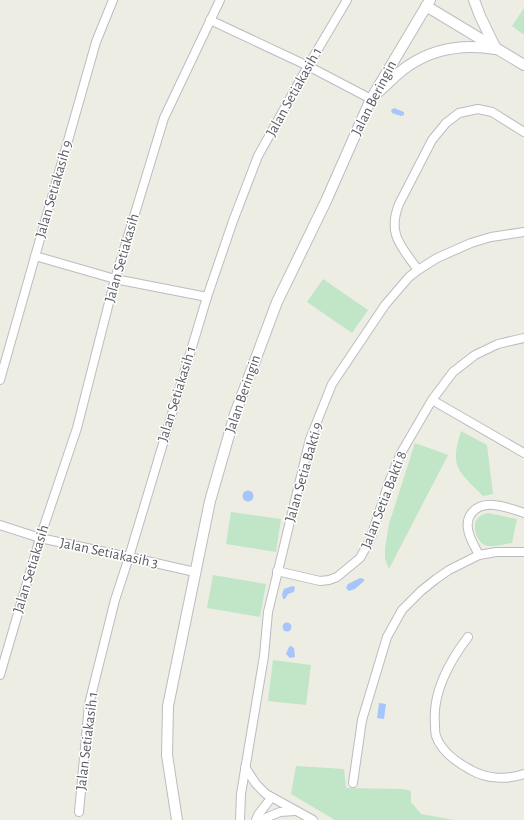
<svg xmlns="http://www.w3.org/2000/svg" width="524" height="820" viewBox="0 0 524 820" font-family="'Alegreya Sans',sans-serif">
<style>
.green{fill:#c0e5c7}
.water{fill:#a5c6fd}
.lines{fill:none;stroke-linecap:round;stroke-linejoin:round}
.minor-casing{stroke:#bbbcc2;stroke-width:10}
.tertiary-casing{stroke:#bbbcc2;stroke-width:12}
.minor{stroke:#fff;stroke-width:8}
.tertiary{stroke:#fff;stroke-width:10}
.labels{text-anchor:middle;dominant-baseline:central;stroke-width:3;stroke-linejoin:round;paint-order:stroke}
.street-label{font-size:15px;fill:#5c5e64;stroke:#fff}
</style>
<rect width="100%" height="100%" fill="#eeede3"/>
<!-- green -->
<g class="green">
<path d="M524 8V35L512 26Z"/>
<path d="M323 279 368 310 352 333 307 302Z"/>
<path d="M461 431 487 445 493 494 483 496C459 471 449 468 461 431Z"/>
<path d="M415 443 448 455 389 569 385 559V548L389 524Z"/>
<path d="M231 512 281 519 276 552 226 544Z"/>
<path d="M488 513 517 519 512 543C504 544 490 549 483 544 480 542 477 537 476 534 473 522 476 516 488 513Z"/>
<path d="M213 575 266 584 260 617 207 608Z"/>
<path d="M273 660 311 665 306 705 268 701Z"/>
<path d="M296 766 344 769 346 788 403 789 411 791V802L421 814 454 820H335L291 794Z"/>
</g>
<!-- water -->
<g class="water">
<path d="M394 108 404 112V115L401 116 392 113 391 110Z"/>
<circle cx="248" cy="496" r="5.5"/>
<path d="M360 578 364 579V581L355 589 349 591 346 588 348 584Z"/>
<path d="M292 586 295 587 294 592 288 594 285 599H283L282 594 284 589Z"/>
<circle cx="287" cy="627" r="4.5"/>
<path d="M291 646 294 648 295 657 290 658 286 654 289 647Z"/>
<path d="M379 703 386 704 384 719 377 718Z"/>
</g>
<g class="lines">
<!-- minor casing -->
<g class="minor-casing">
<g id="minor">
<path d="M210 20 308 66 371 99"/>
<path d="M35 256 115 279 207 297"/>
<path d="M418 270C401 246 387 234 399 204L432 140 446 123 459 113 478 109 492 112 524 132"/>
<path d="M0 380 96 42 113 0"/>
<path d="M432 400 524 453"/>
<path d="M0 525 40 538 129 557 195 572"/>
<path d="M479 555C475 547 469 538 468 529 467 523 468 518 471 514 483 497 509 508 524 513"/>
<path d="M277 571 320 581 329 580 337 577 360 558 370 540 389 482 401 453 432 400 453 372 475 355 498 344 524 338"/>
<path d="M468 637C449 662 432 692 435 724 435 728 435 733 436 736 441 751 458 763 471 770 486 779 508 780 524 774"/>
<path d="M0 675 40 538 77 428 115 279 164 118 220 0"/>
<path d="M245 767 256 784 266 794 313 820"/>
<path d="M353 783 362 720 387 637 402 610 421 591 436 579 449 570 479 555 496 552H524"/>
<path d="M79 812 89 704 115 600 129 557 207 297 233 221 258 156 308 66 347 0"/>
<path d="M240 820 241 794 264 656 268 612 310 439 332 384 385 305 409 277 418 270 437 258 471 243 491 237 524 232"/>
<path d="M256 820 258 815 271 798"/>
<path d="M261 820 280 812 295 811"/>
</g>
</g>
<!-- tertiary casing -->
<g class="tertiary-casing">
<g id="tertiary">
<path d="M474 0 480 16 496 49"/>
<path d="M426 6 524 65"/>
<path d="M378 92C388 84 397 73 408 66 434 48 465 44 496 49"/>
<path d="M177 820 167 755 168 706 210 501 235 414 277 302 326 201 371 99 430 0"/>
</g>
</g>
<!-- minor -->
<use href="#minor" class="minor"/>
<!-- tertiary -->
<use href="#tertiary" class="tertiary"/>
</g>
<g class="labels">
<!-- street labels -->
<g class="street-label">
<text transform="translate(294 92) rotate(-61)">Jalan Setiakasih 1</text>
<text transform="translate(374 98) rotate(-63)">Jalan Beringin</text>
<text transform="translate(54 189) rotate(-74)">Jalan Setiakasih 9</text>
<text transform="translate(122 258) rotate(-74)">Jalan Setiakasih</text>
<text transform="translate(177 394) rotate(-73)">Jalan Setiakasih 1</text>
<text transform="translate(243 394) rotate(-71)">Jalan Beringin</text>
<text transform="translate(304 472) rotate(-74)">Jalan Setia Bakti 9</text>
<text transform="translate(384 500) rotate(-69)">Jalan Setia Bakti 8</text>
<text transform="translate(109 553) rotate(12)">Jalan Setiakasih 3</text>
<text transform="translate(31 569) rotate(-73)">Jalan Setiakasih</text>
<text transform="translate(87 741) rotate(-83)">Jalan Setiakasih 1</text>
</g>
</g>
</svg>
